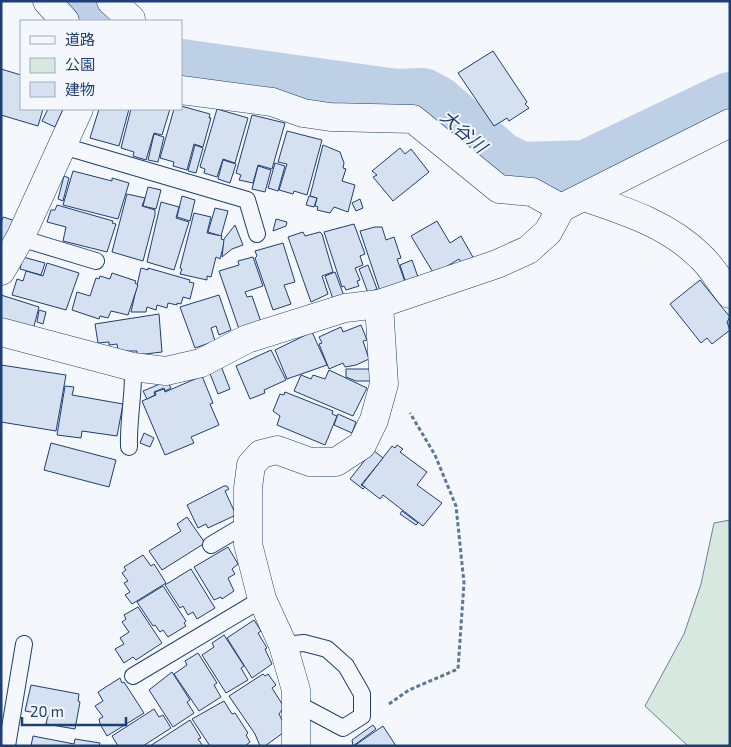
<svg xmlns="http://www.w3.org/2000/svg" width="731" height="747" viewBox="0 0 731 747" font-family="'Exo 2','Noto Sans JP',sans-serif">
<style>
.green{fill:#d7e8df;stroke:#687fa3}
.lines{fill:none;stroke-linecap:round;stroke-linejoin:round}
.river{stroke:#bed0e5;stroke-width:62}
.building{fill:#d5e0f0;stroke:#1d3f73}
.service-casing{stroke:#1d3f73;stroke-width:18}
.minor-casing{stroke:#1d3f73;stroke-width:29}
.path{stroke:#5e769c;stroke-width:3;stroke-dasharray:4 2.5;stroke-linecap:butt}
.service{stroke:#f4f7fb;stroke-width:16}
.minor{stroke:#f4f7fb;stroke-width:28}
.labels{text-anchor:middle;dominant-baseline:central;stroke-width:4;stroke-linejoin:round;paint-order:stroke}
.water-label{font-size:18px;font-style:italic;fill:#1d3f73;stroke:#f4f7fb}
</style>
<rect width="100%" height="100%" fill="#f4f7fb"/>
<!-- green -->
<path class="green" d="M730 520V746H688L645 706 684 634 701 584 714 523Z"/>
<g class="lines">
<!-- river -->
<g class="river">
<path d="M70 1 89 21"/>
<path d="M181 70 396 100 422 99 435 106 498 162 520 173 587 171 730 103"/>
</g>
</g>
<!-- building -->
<g class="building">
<path d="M493 51 527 102 525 104 529 108 509 121 507 118 494 126 458 73Z"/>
<path d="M1 69 21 75V109H43L38 126 1 115Z"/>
<path d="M181 106 210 114 209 118H211L203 147 194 144 187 170 173 166 174 162 160 158 174 109H181Z"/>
<path d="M48 109H63L55 127 42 121Z"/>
<path d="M99 109H129L119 146 90 138Z"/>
<path d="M131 109H170L162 135 154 133 146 160 133 156 134 152 121 148Z"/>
<path d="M217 109 248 118 235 163 223 159 217 177 204 173 205 169 200 167Z"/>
<path d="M252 115 285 123 272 169 258 165 253 183 239 180 241 175 236 173Z"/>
<path d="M287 131 322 140 307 195 294 191 293 194 279 190 287 164 278 162Z"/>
<path d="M154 134 164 137 158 162 148 160Z"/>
<path d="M195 145 203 148 196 173 188 171Z"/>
<path d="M323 145 340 152 344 163 343 168 346 169 342 181 355 185 348 212 334 207 330 213 317 210 318 207 315 206 317 198 310 196Z"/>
<path d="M400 148 405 154 411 149 429 172 393 201 373 177 377 175 372 171Z"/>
<path d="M223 160 236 164 230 183 218 179Z"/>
<path d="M275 163 285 166 278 191 268 188Z"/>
<path d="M258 166 271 170 265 192 252 189Z"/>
<path d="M73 171 112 181V178L129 183 118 219 63 205Z"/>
<path d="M64 176 69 178 63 201 58 199Z"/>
<path d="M148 187 161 190 156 209 143 206Z"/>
<path d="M127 194 145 198 142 206 155 210V215L143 261 112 252Z"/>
<path d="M182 196 195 200 190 221 177 217Z"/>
<path d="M309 196 317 198 314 207 306 205Z"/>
<path d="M360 199 363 208 356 211 352 203Z"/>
<path d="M161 202 179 207 176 218 189 222 174 270 147 262Z"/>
<path d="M57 205 113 221 112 223 116 224 107 252 63 241 66 227 47 222 51 210H55Z"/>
<path d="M215 208 228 211 221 236 208 232Z"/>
<path d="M194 213 211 217 207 233 222 236 221 239 225 240 220 259 216 257 211 277 207 276V280L180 274 182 269 180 268Z"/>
<path d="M3 217 16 221 1 245V223Z"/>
<path d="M276 219 287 222 286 226 273 231Z"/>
<path d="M437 221 450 243 461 236 474 259 463 266 459 259 434 274 411 236Z"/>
<path d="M354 224 365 254 360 256 363 265 355 268 360 280 357 281 359 286 346 290 344 286 342 287 324 232Z"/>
<path d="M235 225 243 245 232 249 222 257 224 239Z"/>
<path d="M375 227H382L386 240 394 237 401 258 397 259 405 282 380 291 360 231Z"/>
<path d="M303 232 305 236 320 232 322 234 333 272 322 276 328 294 311 302 288 237Z"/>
<path d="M283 243 295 282 284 285 291 304 273 310 255 258 257 256 255 251Z"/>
<path d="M23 257 45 263 41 275 20 269Z"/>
<path d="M253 257 263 286 245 292 247 297 252 296 261 322 239 329 219 271 239 265 238 261Z"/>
<path d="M412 260 419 280 406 283 400 265Z"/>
<path d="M47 263 79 273 66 310 12 295 17 279 23 281 26 271 43 276Z"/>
<path d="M368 265 377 289 368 293 359 269Z"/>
<path d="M141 268 148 270V268L190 280 189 282 194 283 190 299 183 297 181 304 177 303V305L168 303 167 308 157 305 156 310 147 307 146 312H131Z"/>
<path d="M335 272 344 296 333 299 325 276Z"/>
<path d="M112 273 136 281 135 283 138 285 128 315 111 311 108 318 100 316 99 319 72 310 77 292 90 296 96 278 99 279 100 276 110 279Z"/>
<path d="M700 280 730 317 727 322 730 330 712 344 707 338 701 343 670 304Z"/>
<path d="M1 295 39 307 33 330 1 321Z"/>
<path d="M219 295 231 330 219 335 216 326 211 328 215 341 195 348 180 307Z"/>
<path d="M39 310 46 312 43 324 37 322Z"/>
<path d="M159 314 162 352 137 355V351H118L117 344 109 345V342L98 343 95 324Z"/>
<path d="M361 325 367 340 363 341 369 359 356 365 345 367 343 363 329 369 319 344 322 343 319 337 341 327 343 332Z"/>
<path d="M312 332 327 365 287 379 275 350Z"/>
<path d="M271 350 286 380 264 390 265 393 250 399 236 366Z"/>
<path d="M1 365 66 375 56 431 1 422Z"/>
<path d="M221 366 230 389 218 394 209 371Z"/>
<path d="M346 369H371V381H356L346 377Z"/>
<path d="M329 370 367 388 353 416 294 391 301 375 311 379 313 375 325 379Z"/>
<path d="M202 376 213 403 210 404 219 425 191 437 194 443 165 455 142 401 156 395 155 392 164 389 165 392Z"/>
<path d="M167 381 171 388 165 391 164 388 154 392 155 395 147 399 143 391Z"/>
<path d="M65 386 74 387 72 395 123 404 117 436 82 431 81 438 57 435Z"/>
<path d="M285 392 333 411 332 414 337 416 325 445 277 425 280 416 273 411 280 394 284 395Z"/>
<path d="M338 414 356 422 352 433 334 425Z"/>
<path d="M144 433 154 438 150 447 140 443Z"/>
<path d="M51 443 116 460 109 487 44 470Z"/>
<path d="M397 445 403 449 400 452 427 472 417 485 442 503 423 526 383 495 380 499 362 485 392 446 395 448Z"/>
<path d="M373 450 383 458 361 485 365 487 363 489 350 479Z"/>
<path d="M224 486H227L229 489 225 491 236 515 208 528 206 524 198 528 187 505Z"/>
<path d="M402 511 418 523 416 525 400 514Z"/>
<path d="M187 517 205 543 162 570 149 551 181 531 177 524Z"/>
<path d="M228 547 238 564 232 569 235 574 228 578 234 591 222 599 221 597 214 600 194 567Z"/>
<path d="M143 555 151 566 154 564 166 583 132 604 125 595 130 592 124 583 128 581 122 573 126 570 124 567Z"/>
<path d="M191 569 215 608 197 619 193 612 188 615 183 606 180 608 165 585Z"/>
<path d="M163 586 186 621 184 623 186 626 168 637 163 630 160 632 155 625 153 626 137 602Z"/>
<path d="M138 607 162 643 136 660 133 657 124 663 115 649 124 644 120 638 129 632 122 622 126 619 124 615Z"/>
<path d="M254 620 261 631 258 633 267 648 265 649 272 664 252 678 227 638Z"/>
<path d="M224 635 244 666 241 668 248 680 226 693 202 655 214 647 212 643Z"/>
<path d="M198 653 217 683 214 685 221 697 199 711 174 674 187 665 185 661Z"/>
<path d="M172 672 190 700 187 702 194 713 173 727 149 690Z"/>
<path d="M263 674 265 676 268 674 276 685 272 688 284 707 279 714 287 730 265 746H260L255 734 229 696Z"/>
<path d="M120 678 122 683 124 682 144 713 107 736 100 724 99 719 103 717 95 706 103 701 98 692Z"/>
<path d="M31 685 79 694 78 701 80 702 75 729 46 724 48 715 25 711Z"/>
<path d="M224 701 232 714 235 713 248 733 246 735 250 742 245 746H210L192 719Z"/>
<path d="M154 709 159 717 163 715 171 728 143 746H118L112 736Z"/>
<path d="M190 720 201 738 198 739 203 746H150Z"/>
<path d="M373 725 376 729 353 746 352 740Z"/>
<path d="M383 726 396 746H354Z"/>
<path d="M33 736 74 744 75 739 100 743 99 746H31Z"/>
</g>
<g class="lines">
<!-- service casing -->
<g class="service-casing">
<g id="service">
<path d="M63 146 247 200 257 234"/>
<path d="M20 238 96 261"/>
<path d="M129 447C128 420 134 395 133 367"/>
<path d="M211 545 248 523"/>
<path d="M283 645 304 643 327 649 346 666 362 694V716L343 728 296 703"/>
<path d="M133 676 262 599"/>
<path d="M7 746 24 644"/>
</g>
</g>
<!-- minor casing -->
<g class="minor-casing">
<g id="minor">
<path d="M47 1 65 21"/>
<path d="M111 1 131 19 129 21"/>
<path d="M181 90 272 102 303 113 330 117 413 119 499 189 532 192 561 208"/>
<path d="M584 197C626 211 669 225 701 257 712 267 720 282 730 294"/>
<path d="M1 271 20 238 79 109"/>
<path d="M1 332 133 367 166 371 201 363 247 339 345 308 379 304 497 264 528 250 548 232 561 208 730 123"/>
<path d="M296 746V690L283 645 262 599 248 544V488L251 465 261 454 277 450 310 462H336L362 445 374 420 384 384 379 304"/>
</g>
</g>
<!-- path -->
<path class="path" d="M389 704 409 690 458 669 464 583 456 506 435 455 410 413"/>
<!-- service -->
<use href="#service" class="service"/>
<!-- minor -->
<use href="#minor" class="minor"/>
</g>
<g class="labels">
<!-- water labels -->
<g class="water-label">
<text transform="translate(464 131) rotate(41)">大谷川</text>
</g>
</g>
<!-- border -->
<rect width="731" height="747" fill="none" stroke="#1d3f73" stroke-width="5"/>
<!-- legend -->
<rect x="20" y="20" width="162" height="90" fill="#f4f7fb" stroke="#9eadc5"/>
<rect x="30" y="36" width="25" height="8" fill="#f4f7fb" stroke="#9eadc5"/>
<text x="65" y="45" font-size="15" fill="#1d3f73">道路</text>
<rect x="30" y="58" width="25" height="15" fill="#d7e8df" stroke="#9eadc5"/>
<text x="65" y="70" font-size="15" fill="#1d3f73">公園</text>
<rect x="30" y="82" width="25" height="15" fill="#d5e0f0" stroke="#9eadc5"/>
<text x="65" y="95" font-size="15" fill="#1d3f73">建物</text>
<!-- scale -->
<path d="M22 717v8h104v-8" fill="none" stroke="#1d3f73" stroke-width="2.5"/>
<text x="30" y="717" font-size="15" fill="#1d3f73" stroke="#f4f7fb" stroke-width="4" paint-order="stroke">20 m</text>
</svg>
